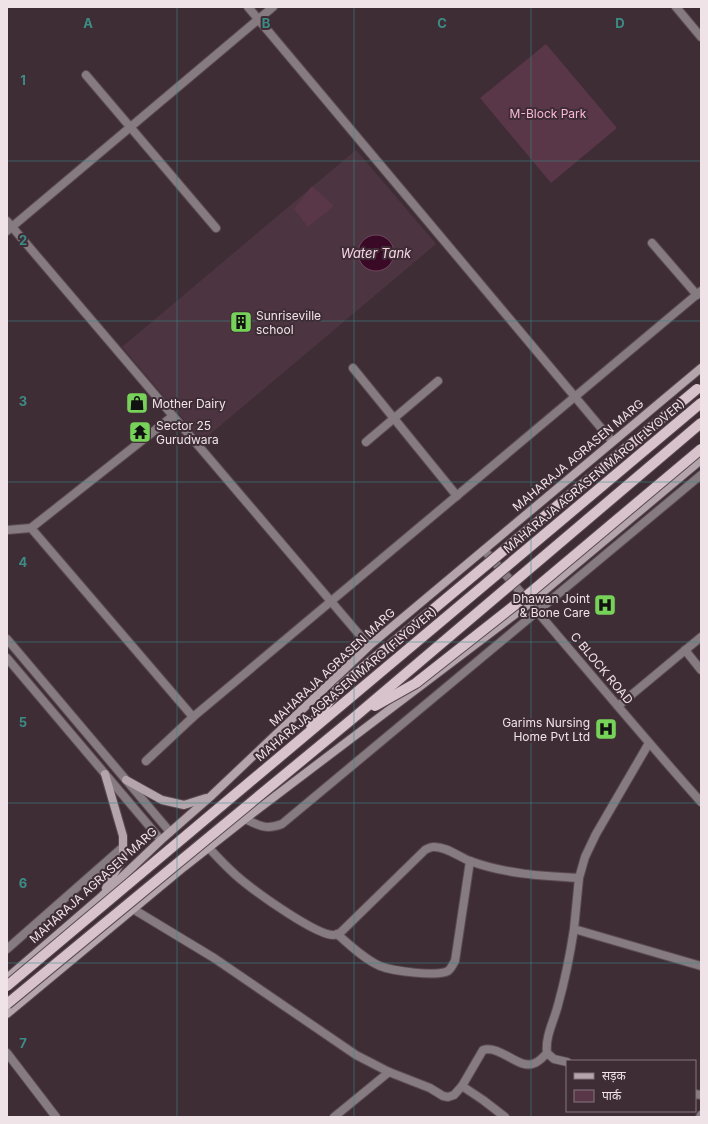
<svg xmlns="http://www.w3.org/2000/svg" width="708" height="1124" viewBox="0 0 708 1124" font-family="Inter,'Noto Sans Devanagari',sans-serif">
<style>
.built{fill:#4c3440}
.green{fill:#593648}
.water{fill:#390925;stroke:#704a60}
.lines{fill:none;stroke-linecap:round;stroke-linejoin:round}
.minor-casing{stroke:#5b4a52;stroke-width:10}
.tertiary-casing{stroke:#5b4a52;stroke-width:10}
.secondary-casing{stroke:#5b4a52;stroke-width:10}
.minor{stroke:#857b80;stroke-width:8}
.tertiary{stroke:#857b80;stroke-width:8}
.secondary{stroke:#b4a4ab;stroke-width:8}
.primary-bridge-casing{stroke:#5b4a52;stroke-width:12;stroke-linecap:butt}
.primary-bridge{stroke:#d8c3cc;stroke-width:10}
.grid{fill:none;stroke:#3c8c86;stroke-width:1;stroke-opacity:0.55}
.labels{text-anchor:middle;dominant-baseline:central;stroke-width:4;stroke-linejoin:round;paint-order:stroke}
.park-label{font-size:12px;fill:#fcb8d9;stroke:#3f2d36}
.poi-label{font-size:12px;fill:#efe3e8;stroke:#3f2d36;text-anchor:start}
.street-label{font-size:12px;fill:#efe3e8;stroke:#3f2d36}
.water-label{font-size:13px;font-style:italic;fill:#f7d4e4;stroke:#3f2d36}
.grid-label{font-size:13px;text-anchor:middle;font-weight:bold;fill:#3c8c86;stroke:#3f2d36;stroke-width:4;stroke-linejoin:round;paint-order:stroke}
</style>
<rect width="100%" height="100%" fill="#3f2d36"/>
<!-- built -->
<path class="built" d="M356 150 436 244 202 441 122 347Z"/>
<!-- green -->
<g class="green">
<path d="M546 44 617 128 551 183 480 98Z"/>
<path d="M312 186 334 206 308 227 294 209Z"/>
</g>
<!-- water -->
<circle class="water" cx="376" cy="253" r="18"/>
<g class="lines">
<!-- minor casing -->
<g class="minor-casing">
<g id="minor">
<path d="M248 7 612 441"/>
<path d="M676 7 701 37"/>
<path d="M86 75 216 228"/>
<path d="M7 221 369 646"/>
<path d="M7 231 273 7"/>
<path d="M652 243 697 295"/>
<path d="M353 368 457 496"/>
<path d="M366 442 438 381"/>
<path d="M31 528 193 717"/>
<path d="M7 530 31 528 173 416"/>
<path d="M484 550C557 633 627 719 701 802"/>
<path d="M685 650 701 670"/>
<path d="M618 706 701 637"/>
<path d="M649 743 596 834 585 857 579 878 574 929 701 966"/>
<path d="M146 761 193 717 701 291"/>
<path d="M209 848C220 860 231 872 244 882 259 894 317 936 334 935 336 935 338 934 340 933L425 850C427 849 430 847 433 847 446 846 459 857 470 861 505 874 542 876 579 878"/>
<path d="M133 909 214 958 356 1055 389 1072 430 1088 443 1096 448 1097 454 1095 462 1086 483 1050C502 1045 519 1071 535 1063 540 1061 544 1056 547 1053"/>
<path d="M337 934C350 945 364 959 380 966 392 971 437 977 448 971 451 969 453 964 455 961L470 861"/>
<path d="M7 949 123 847"/>
<path d="M7 1053 56 1117"/>
<path d="M567 1062 554 1059 547 1053C545 1036 554 1021 558 1005 565 980 570 955 574 929"/>
<path d="M462 1086 483 1100 505 1117"/>
<path d="M695 1094 701 1095"/>
<path d="M334 1117 389 1072"/>
<path d="M700 1117 701 1115"/>
</g>
</g>
<!-- tertiary casing -->
<g class="tertiary-casing">
<g id="tertiary">
<path d="M7 639 170 832"/>
<path d="M7 658 161 840"/>
<path d="M245 819C260 826 266 830 282 824L701 475"/>
</g>
</g>
<!-- secondary casing -->
<g class="secondary-casing">
<g id="secondary">
<path d="M105 774 123 836V858L106 888"/>
<path d="M126 780 162 800 184 805 206 798"/>
<path d="M7 978 102 896 161 840 210 797 369 646 701 368"/>
<path d="M7 1014 184 867 245 819 530 603 701 460"/>
</g>
</g>
<!-- minor -->
<use href="#minor" class="minor"/>
<!-- tertiary -->
<use href="#tertiary" class="tertiary"/>
<!-- secondary -->
<use href="#secondary" class="secondary"/>
<!-- primary-bridge casing -->
<g class="primary-bridge-casing">
<g id="primary-bridge">
<path d="M375 706 416 683 525 597 701 449"/>
<path d="M311 725 339 688 697 389"/>
<path d="M7 986 701 403"/>
<path d="M7 1004 357 715 701 423"/>
</g>
</g>
<!-- primary-bridge -->
<use href="#primary-bridge" class="primary-bridge"/>
</g>
<!-- grid -->
<path class="grid" d="M177 7V1117M354 7V1117M531 7V1117M7 161H701M7 321H701M7 482H701M7 642H701M7 803H701M7 963H701"/>
<!-- icons -->
<defs>
<g id="building-square" transform="scale(1.15)"><rect x="-9" y="-9" width="18" height="18" rx="4" fill="#77d259" stroke="#3f2d36"/><path d="M-4-6H4V6H1V3H-1V6H-4ZM-2.5-4.3h1.7v1.8h-1.7ZM.8-4.3h1.7v1.8H.8ZM-2.5-1h1.7V.8h-1.7ZM.8-1h1.7V.8H.8Z" fill="#111"/></g>
<g id="shop-square" transform="scale(1.15)"><rect x="-9" y="-9" width="18" height="18" rx="4" fill="#77d259" stroke="#3f2d36"/><path d="M-5-2.5h2.3a2.7 3.5 0 0 1 5.4 0H5L5.5 6h-11ZM-1.5-2.5h3a1.5 2.3 0 0 0-3 0Z" fill="#111"/></g>
<g id="temple-square" transform="scale(1.15)"><rect x="-9" y="-9" width="18" height="18" rx="4" fill="#77d259" stroke="#3f2d36"/><path d="M0-6L5-2H3V0L6.5 2.5H4V6H1.5V3h-3V6H-4V2.5H-6.5L-3 0V-2H-5Z" fill="#111"/></g>
<g id="hospital-square" transform="scale(1.15)"><rect x="-9" y="-9" width="18" height="18" rx="4" fill="#77d259" stroke="#3f2d36"/><path d="M-5-5h3v3.5h4V-5h3V5h-3V1.5h-4V5h-3Z" fill="#111"/></g>
</defs>
<g fill-rule="evenodd">
<use href="#building-square" x="241" y="322"/>
<use href="#shop-square" x="137" y="403"/>
<use href="#temple-square" x="140" y="432"/>
<use href="#hospital-square" x="605" y="605"/>
<use href="#hospital-square" x="606" y="729"/>
</g>
<g class="labels">
<!-- park labels -->
<g class="park-label">
<text x="548" y="113">M-Block Park</text>
</g>
<!-- poi labels -->
<g class="poi-label">
<text x="256" y="315">Sunriseville<tspan x="256" dy="14">school</tspan></text>
<text x="152" y="403">Mother Dairy</text>
<text x="156" y="425">Sector 25<tspan x="156" dy="14">Gurudwara</tspan></text>
<text x="590" y="598" text-anchor="end">Dhawan Joint<tspan x="590" dy="14">&amp; Bone Care</tspan></text>
<text x="590" y="722" text-anchor="end">Garims Nursing<tspan x="590" dy="14">Home Pvt Ltd</tspan></text>
</g>
<!-- street labels -->
<g class="street-label">
<text transform="translate(578 455) rotate(-40)">MAHARAJA AGRASEN MARG</text>
<text transform="translate(594 476) rotate(-40)">MAHARAJA AGRASEN MARG (FLYOVER)</text>
<text transform="translate(332 667) rotate(-43)">MAHARAJA AGRASEN MARG</text>
<text transform="translate(602 668) rotate(50)">C BLOCK ROAD</text>
<text transform="translate(346 684) rotate(-40)">MAHARAJA AGRASEN MARG (FLYOVER)</text>
<text transform="translate(93 885) rotate(-42)">MAHARAJA AGRASEN MARG</text>
</g>
<!-- water labels -->
<g class="water-label">
<text x="376" y="253">Water Tank</text>
</g>
</g>
<g class="grid-label">
<text x="88" y="28">A</text>
<text x="266" y="28">B</text>
<text x="442" y="28">C</text>
<text x="620" y="28">D</text>
<text x="23" y="85">1</text>
<text x="23" y="245">2</text>
<text x="23" y="406">3</text>
<text x="23" y="567">4</text>
<text x="23" y="727">5</text>
<text x="23" y="888">6</text>
<text x="23" y="1048">7</text>
</g>
<!-- border -->
<rect width="708" height="1124" fill="none" stroke="#efe3e8" stroke-width="16"/>
<!-- legend -->
<rect x="566" y="1060" width="130" height="52" fill="#3f2d36" stroke="#85767d"/>
<rect x="574" y="1073" width="20" height="6" fill="#b4a4ab" stroke="#85767d"/>
<text x="602" y="1080" font-size="12" fill="#efe3e8">सड़क</text>
<rect x="574" y="1090" width="20" height="12" fill="#593648" stroke="#85767d"/>
<text x="602" y="1100" font-size="12" fill="#efe3e8">पार्क</text>
</svg>
